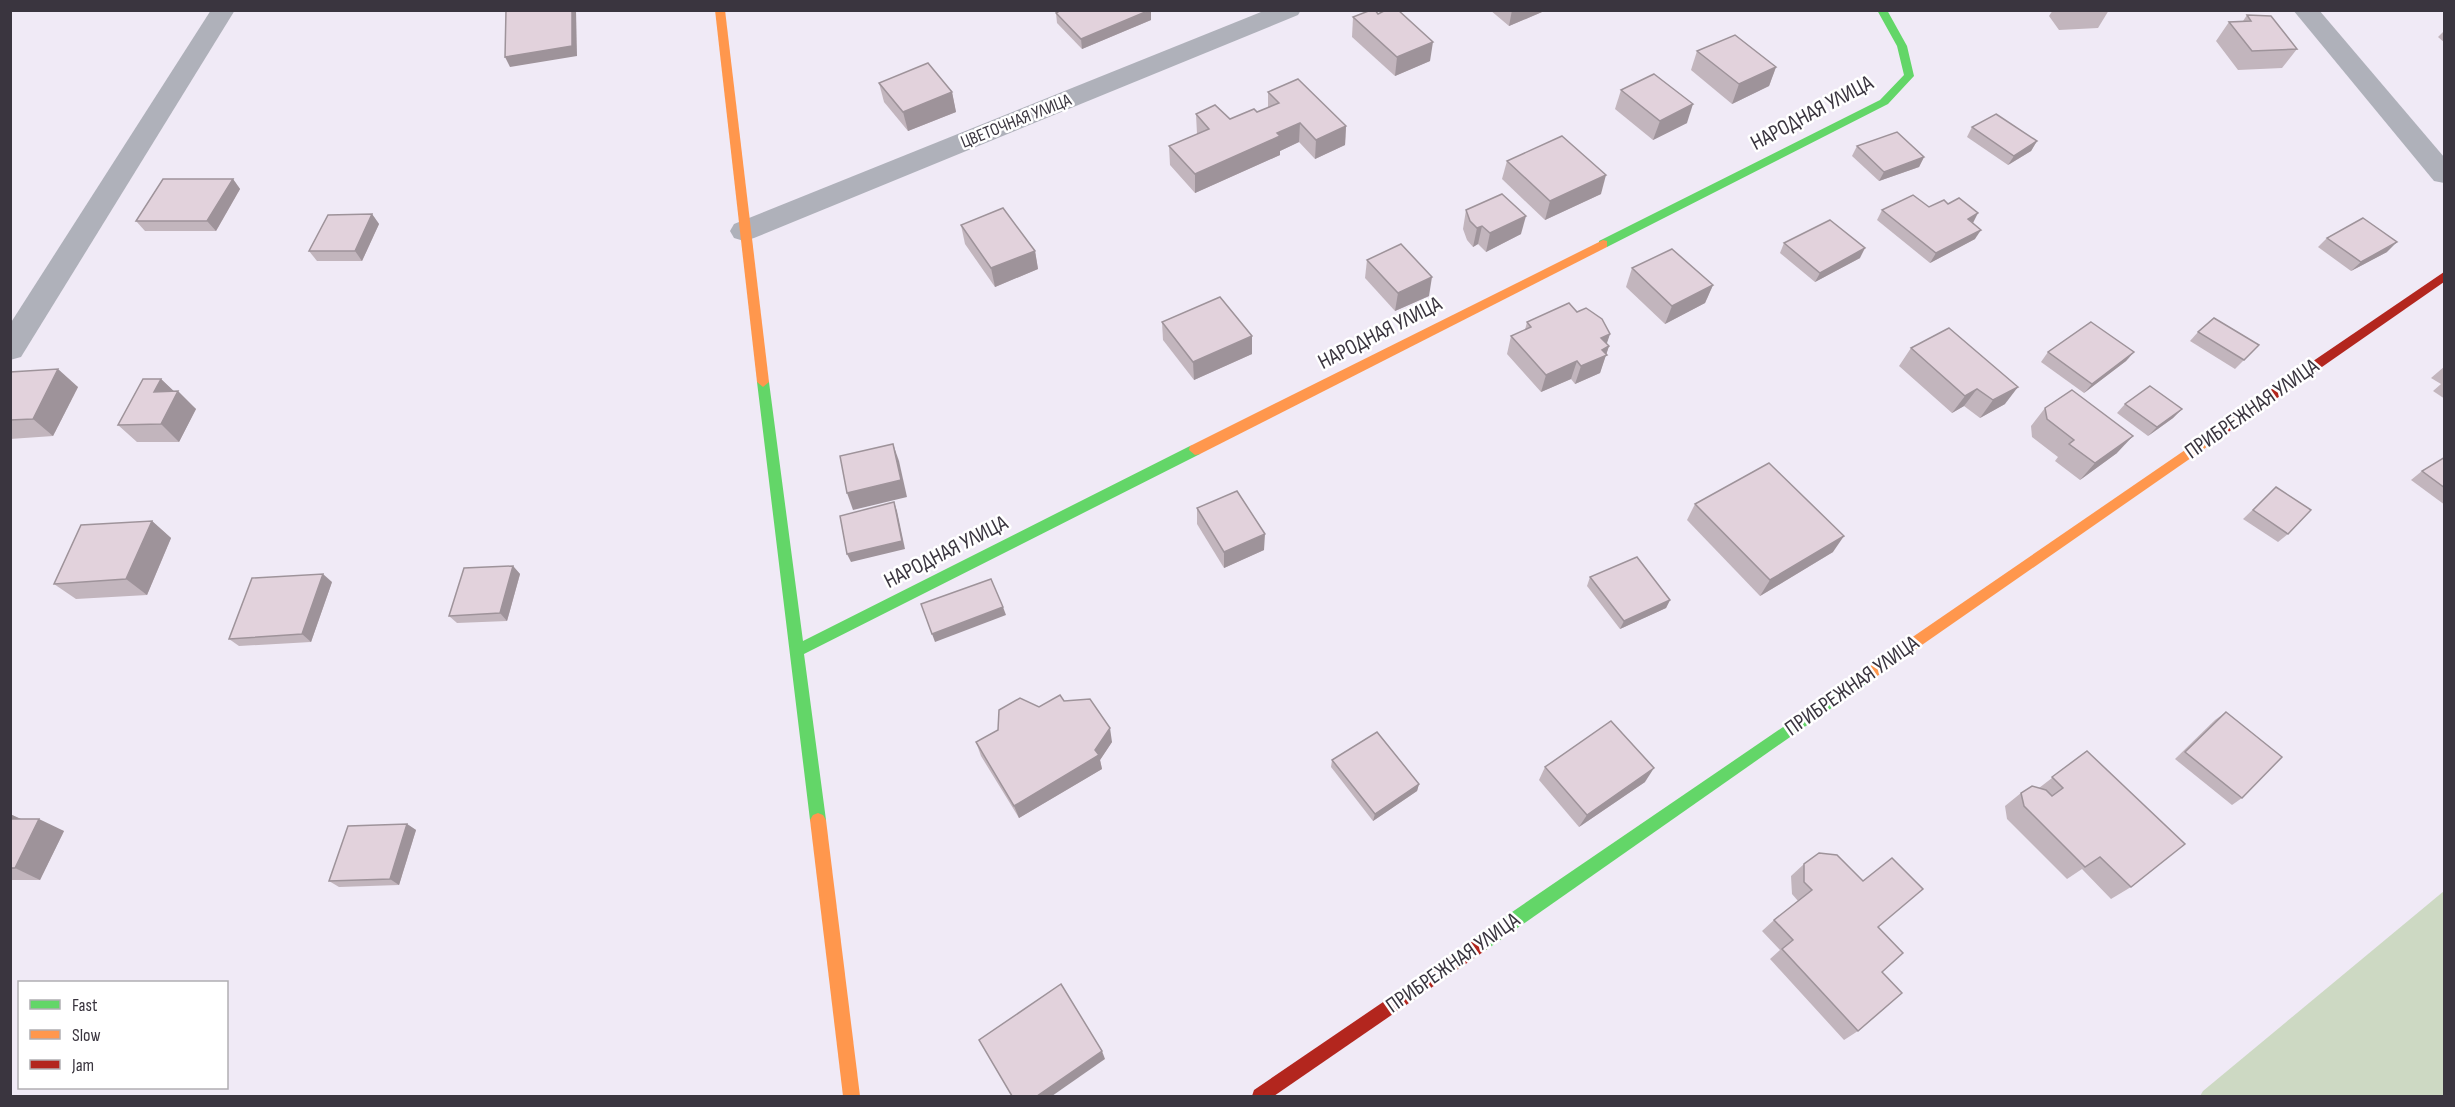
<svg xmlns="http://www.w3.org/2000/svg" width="2455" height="1107" viewBox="0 0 2455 1107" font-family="'Sofia Sans Condensed',sans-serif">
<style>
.green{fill:#cdd9c3}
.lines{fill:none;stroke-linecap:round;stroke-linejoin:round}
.street{fill:#afb1ba;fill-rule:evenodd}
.fast{fill:#63d668;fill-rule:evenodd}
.slow{fill:#ff974d;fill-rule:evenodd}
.jam{fill:#b3261e;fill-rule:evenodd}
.wall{fill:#c2b5bd}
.shaded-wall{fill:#9e939a}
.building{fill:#e2d2dc;stroke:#9e939a;stroke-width:1.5}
.labels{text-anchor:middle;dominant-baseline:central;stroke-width:5;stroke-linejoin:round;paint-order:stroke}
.far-street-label{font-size:18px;fill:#3a353f;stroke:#fff}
.street-label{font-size:22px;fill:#3a353f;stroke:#fff}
</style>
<rect width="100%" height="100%" fill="#f0eaf6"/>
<!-- green -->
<path class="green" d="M2444 891V1096H2200L2203 1091Z"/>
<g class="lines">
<!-- street -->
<g class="street">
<path d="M211 10H235L21 357 10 360V324Z"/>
<path d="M1266 10H1301L1298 15 754 238 744 241 734 238 730 231 734 224Z"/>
<path d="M2293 10H2319L2444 157V183L2434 181Z"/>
</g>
<!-- fast -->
<g class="fast">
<path d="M1877 10H1887L1907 46 1914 76 1888 104 1607 247H1599V241L1880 100 1904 75 1897 46Z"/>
<path d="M763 377 769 382 803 641 1190 446 1195 445 1201 450 1200 454 804 654 826 820 823 825 818 827 813 825 810 820 757 382Z"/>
<path d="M1868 669 1873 671 1875 675 1873 679 1486 950 1480 952 1474 950 1472 944 1474 938Z"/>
</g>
<!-- slow -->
<g class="slow">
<path d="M715 10H725L769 382 763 387 757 382Z"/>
<path d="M1603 240 1607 241V247L1200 454 1195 455 1189 450 1190 446Z"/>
<path d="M2220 426 2224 427 2226 431 2224 435 1873 679 1868 681 1863 679 1861 675 1863 671Z"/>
<path d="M818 813 823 815 826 820 860 1096H843L810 820 813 815Z"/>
</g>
<!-- jam -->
<g class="jam">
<path d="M2444 272V282L2224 435H2216L2214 431 2216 427Z"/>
<path d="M1480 936 1486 938 1488 944 1486 950 1274 1096H1252L1254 1090Z"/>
</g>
</g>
<!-- wall -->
<g class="wall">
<path d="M1151 10V20L1082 49 1057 23 1056 13Z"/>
<path d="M1490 10H1543L1542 12 1509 26Z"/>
<path d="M2053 10H2109L2098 28 2059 30 2049 16Z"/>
<path d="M2247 15 2297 49 2282 68 2238 70 2216 41 2229 22 2243 21Z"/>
<path d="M1353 17 1430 61 1395 76 1352 37Z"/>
<path d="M2445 30V43L2438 37Z"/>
<path d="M1697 51 1776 67 1769 86 1732 104 1691 70Z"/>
<path d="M879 83 952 92 956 112 908 131 884 102Z"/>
<path d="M1621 90 1687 123 1653 140 1615 109Z"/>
<path d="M1268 92 1346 126 1345 145 1315 159 1299 142 1280 151V155L1195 193 1170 165 1169 146 1197 134 1196 114 1230 119 1257 112 1268 108Z"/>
<path d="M1972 127 2037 141 2031 151 2008 165 1967 137Z"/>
<path d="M1857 146 1924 157 1919 167 1879 181 1852 156Z"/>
<path d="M1507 161 1601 194 1545 220 1502 179Z"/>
<path d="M233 179 240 189 216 231H145L136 221Z"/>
<path d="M1929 207 1973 223 1975 239 1930 263 1877 220 1882 210Z"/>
<path d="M1466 210 1521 234 1486 252 1478 244 1473 247 1467 240 1463 229Z"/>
<path d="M372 214 379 224 362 261H317L309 251Z"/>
<path d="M961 225 1035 251 1038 269 995 287 965 244Z"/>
<path d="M2327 238 2387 252 2351 271 2318 247Z"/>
<path d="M1784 243 1860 258 1815 282 1780 253Z"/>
<path d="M1367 260 1429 296 1395 311 1365 278Z"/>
<path d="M1632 268 1713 285 1705 303 1665 324 1626 287Z"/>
<path d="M1577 312 1610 334 1606 343 1609 346 1600 373 1575 384 1571 379 1541 392 1507 354 1511 336 1525 330 1527 322Z"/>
<path d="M1162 322 1252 336V354L1194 380 1163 340Z"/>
<path d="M2198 332 2259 345 2235 369 2190 341Z"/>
<path d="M1911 348 2005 404 1980 418 1964 406 1952 413 1899 366Z"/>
<path d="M2048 352H2134L2126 361 2084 393 2041 362Z"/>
<path d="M2445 366V399L2433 391 2441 384 2431 378Z"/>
<path d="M10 372 78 387 53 436 10 439Z"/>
<path d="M161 379 174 392 196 409 179 442H137L118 425Z"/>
<path d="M2125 404 2182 409 2173 418 2148 436 2117 413Z"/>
<path d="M2045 408 2117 453 2080 480 2055 461 2058 457 2032 437 2031 426Z"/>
<path d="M2445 457V505L2411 480 2422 471Z"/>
<path d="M2276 487 2288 534 2278 542 2243 519Z"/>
<path d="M1695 504 1833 552 1760 596 1687 520Z"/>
<path d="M1197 508 1264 550 1224 568 1197 524Z"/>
<path d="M152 521 171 538 147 595 76 599 54 584Z"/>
<path d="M513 566 520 574 507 621 457 623 449 616Z"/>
<path d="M1590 577 1670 600 1666 608 1620 629 1587 586Z"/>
<path d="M332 582 311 642 239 646 229 639Z"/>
<path d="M1064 701 1112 742 1100 760 1102 769 1019 818 981 756 976 742 1039 707Z"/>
<path d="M2226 712 2242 798 2232 805 2175 759 2215 720Z"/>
<path d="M2087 751 2131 887 2111 899 2082 869 2067 879 2007 819 2005 806 2021 793 2039 788Z"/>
<path d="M1332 760 1419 784 1417 791 1373 821 1331 767Z"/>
<path d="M1545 767 1645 782 1579 827 1539 780Z"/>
<path d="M10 814 20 819 64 831 40 880H10Z"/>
<path d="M407 824 416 830 399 885 339 887 329 881Z"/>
<path d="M1804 864 1878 927 1882 972 1858 1031 1844 1040 1770 959 1780 950 1762 931 1774 920 1798 901 1792 894 1791 876Z"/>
</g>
<!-- shaded-wall -->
<g class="shaded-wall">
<path d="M572 10H576L577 56 510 67 505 57Z"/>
<path d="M1151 10V20L1082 49 1081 39Z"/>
<path d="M1512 10H1543L1542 12 1509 26Z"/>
<path d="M1433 42 1430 61 1395 76 1397 57Z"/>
<path d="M1776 67 1769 86 1732 104 1739 84Z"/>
<path d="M952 92 956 112 908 131 903 112Z"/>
<path d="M1693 104 1687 123 1653 140 1660 121Z"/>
<path d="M1300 123 1299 142 1280 151V155L1195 193V174L1277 133Z"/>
<path d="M1346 126 1345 145 1315 159 1316 140Z"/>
<path d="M2037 141 2031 151 2008 165 2014 156Z"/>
<path d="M1924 157 1919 167 1879 181 1884 172Z"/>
<path d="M1606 175 1601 194 1545 220 1550 201Z"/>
<path d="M233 179 240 189 216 231 207 221Z"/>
<path d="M1978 213 1973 223 1968 219Z"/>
<path d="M372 214 379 224 362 261 355 251Z"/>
<path d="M1526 216 1521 234 1486 252 1490 233Z"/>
<path d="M1482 226 1478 244 1473 247 1477 228Z"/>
<path d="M1981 230 1975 239 1930 263 1936 253Z"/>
<path d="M2397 242 2387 252 2351 271 2361 262Z"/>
<path d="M1865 248 1860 258 1815 282 1820 273Z"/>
<path d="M1035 251 1038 269 995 287 991 268Z"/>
<path d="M1432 277 1429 296 1395 311 1398 293Z"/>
<path d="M1713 285 1705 303 1665 324 1672 306Z"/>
<path d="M1610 334 1605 349 1609 346 1600 373 1575 384 1581 366 1601 338Z"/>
<path d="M1252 336V354L1194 380 1193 362Z"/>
<path d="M2134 352 2126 361 2084 393 2092 384Z"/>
<path d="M1577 361 1571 379 1541 392 1546 375Z"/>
<path d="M58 369 78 387 53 436 33 419Z"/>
<path d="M161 379 177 394 178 391 196 409 179 442 161 424 154 392Z"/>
<path d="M2018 387 2005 404 1980 418 1993 400Z"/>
<path d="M1977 389 1964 406 1952 413 1965 396Z"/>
<path d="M2182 409 2173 418 2148 436 2157 427Z"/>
<path d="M2133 436 2117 453 2080 480 2095 463Z"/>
<path d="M893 444 899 461 907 497 853 510 847 493Z"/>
<path d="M894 502 897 511 905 549 851 562 847 554Z"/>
<path d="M152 521 171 538 147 595 126 579Z"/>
<path d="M1265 534 1264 550 1224 568V552Z"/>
<path d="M1844 536 1833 552 1760 596 1770 580Z"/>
<path d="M513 566 520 574 507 621 500 613Z"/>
<path d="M323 574 332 582 311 642 302 634Z"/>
<path d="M1670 600 1666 608 1620 629 1624 621Z"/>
<path d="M1003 607 1006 615 935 642 932 634Z"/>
<path d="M1110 728 1112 742 1100 760 1102 769 1019 818 1014 806 1095 750Z"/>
<path d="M1654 768 1645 782 1579 827 1587 815Z"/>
<path d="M1419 784 1417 791 1373 821 1375 814Z"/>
<path d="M10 814 21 819 10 829Z"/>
<path d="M39 819 64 831 40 880 15 868Z"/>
<path d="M407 824 416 830 399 885 390 879Z"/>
<path d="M1102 1051 1105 1059 1052 1096H1037Z"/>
</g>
<!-- building -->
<g class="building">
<path d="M506 10H572V46L505 57Z"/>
<path d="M1061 10H1150L1081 39 1056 13Z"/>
<path d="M1371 10H1375L1378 14 1386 10H1398L1433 42 1397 57 1353 17Z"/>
<path d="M2247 15 2271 16 2297 49 2252 51 2229 22 2251 21Z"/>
<path d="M1735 35 1776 67 1739 84 1697 51Z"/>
<path d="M928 63 952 92 903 112 879 83Z"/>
<path d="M1654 74 1693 104 1660 121 1621 90Z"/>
<path d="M1298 79 1346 126 1316 140 1300 123 1277 133 1280 136 1195 174 1169 146 1209 129 1196 114 1215 105 1230 119 1254 109 1257 112 1279 103 1268 92Z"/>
<path d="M1996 114 2037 141 2014 156 1972 127Z"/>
<path d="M1897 132 1924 157 1884 172 1857 146Z"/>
<path d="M1562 136 1606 175 1550 201 1507 161Z"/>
<path d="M163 179H233L207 221H136Z"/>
<path d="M1502 194 1526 216 1490 233 1482 226 1477 228 1470 221 1466 210Z"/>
<path d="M1913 195 1929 207 1944 200 1948 204 1959 198 1978 213 1968 219 1981 230 1936 253 1882 210Z"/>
<path d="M1003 208 1035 251 991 268 961 225Z"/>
<path d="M372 214 355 251H309L328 215Z"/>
<path d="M2363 218 2397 242 2361 262 2327 238Z"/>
<path d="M1830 220 1865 248 1820 273 1784 243Z"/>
<path d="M1401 244 1432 277 1398 293 1367 260Z"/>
<path d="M1672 249 1713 285 1672 306 1632 268Z"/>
<path d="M1220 297 1252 336 1193 362 1162 322Z"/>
<path d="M1569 303 1577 312 1586 308 1602 319 1610 334 1601 338 1609 346 1602 350 1607 355 1581 366 1577 361 1546 375 1511 336 1531 327 1527 322Z"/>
<path d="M2214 318 2259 345 2244 360 2198 332Z"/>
<path d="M2091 322 2134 352 2092 384 2048 352Z"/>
<path d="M1949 328 2018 387 1993 400 1977 389 1965 396 1911 348Z"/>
<path d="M58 369 33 419 10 420V372Z"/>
<path d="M143 379H161L154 392 178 391 161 424 118 425Z"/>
<path d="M2150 386 2182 409 2157 427 2125 404Z"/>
<path d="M2072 390 2133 436 2095 463 2069 444 2074 440 2047 419 2045 408Z"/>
<path d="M893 444 901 480 847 493 840 456Z"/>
<path d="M2445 457V488L2422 471Z"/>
<path d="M1769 463 1844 536 1770 580 1695 504Z"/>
<path d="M2276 487 2311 510 2288 534 2253 510Z"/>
<path d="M1237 491 1265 534 1224 552 1197 508Z"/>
<path d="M894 502 902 541 847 554 840 516Z"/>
<path d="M152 521 126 579 54 584 81 525Z"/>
<path d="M1637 557 1670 600 1624 621 1590 577Z"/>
<path d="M513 566 500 613 449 616 464 568Z"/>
<path d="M323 574 302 634 229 639 252 578Z"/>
<path d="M991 579 1003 607 932 634 921 604Z"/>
<path d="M1060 695 1064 701 1090 699 1110 728 1095 750 1099 755 1014 806 976 742 998 730 999 710 1020 698 1039 707Z"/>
<path d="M2226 712 2282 757 2242 798 2185 752Z"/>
<path d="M1611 721 1654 768 1587 815 1545 767Z"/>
<path d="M1377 732 1419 784 1375 814 1332 760Z"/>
<path d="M2087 751 2185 844 2131 887 2100 857 2085 867 2024 806 2021 793 2032 786 2046 790 2052 796 2063 788 2052 777Z"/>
<path d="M10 819H39L15 868H10Z"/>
<path d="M407 824 390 879 329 881 348 826Z"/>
<path d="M1819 853 1837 855 1863 881 1892 858 1923 889 1878 927 1903 953 1882 972 1902 993 1858 1031 1782 949 1793 940 1774 920 1812 890 1804 882V864Z"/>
<path d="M1061 984 1102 1051 1037 1096H1012L979 1040Z"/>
</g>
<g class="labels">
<!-- far-street labels -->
<g class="far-street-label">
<text transform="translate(1016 121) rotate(-22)">ЦВЕТОЧНАЯ УЛИЦА</text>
</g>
<!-- street labels -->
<g class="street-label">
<text transform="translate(1812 113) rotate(-28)">НАРОДНАЯ УЛИЦА</text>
<text transform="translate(1380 333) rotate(-27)">НАРОДНАЯ УЛИЦА</text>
<text transform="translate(2252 409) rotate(-35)">ПРИБРЕЖНАЯ УЛИЦА</text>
<text transform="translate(946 552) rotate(-27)">НАРОДНАЯ УЛИЦА</text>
<text transform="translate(1852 686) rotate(-35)">ПРИБРЕЖНАЯ УЛИЦА</text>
<text transform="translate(1453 963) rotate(-35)">ПРИБРЕЖНАЯ УЛИЦА</text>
</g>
</g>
<!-- border -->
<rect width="2455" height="1107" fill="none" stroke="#3a353f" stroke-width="24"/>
<!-- legend -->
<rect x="18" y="981" width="210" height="108" fill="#ffffff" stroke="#b0aeb2" stroke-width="1.5"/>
<rect x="30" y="1000" width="30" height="9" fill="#63d668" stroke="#b0aeb2" stroke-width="1.5"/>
<text x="72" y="1011" font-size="18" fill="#3a353f">Fast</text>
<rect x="30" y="1030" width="30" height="9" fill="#ff974d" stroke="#b0aeb2" stroke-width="1.5"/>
<text x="72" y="1041" font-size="18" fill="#3a353f">Slow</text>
<rect x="30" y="1060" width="30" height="9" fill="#b3261e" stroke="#b0aeb2" stroke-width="1.5"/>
<text x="72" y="1071" font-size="18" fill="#3a353f">Jam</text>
</svg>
